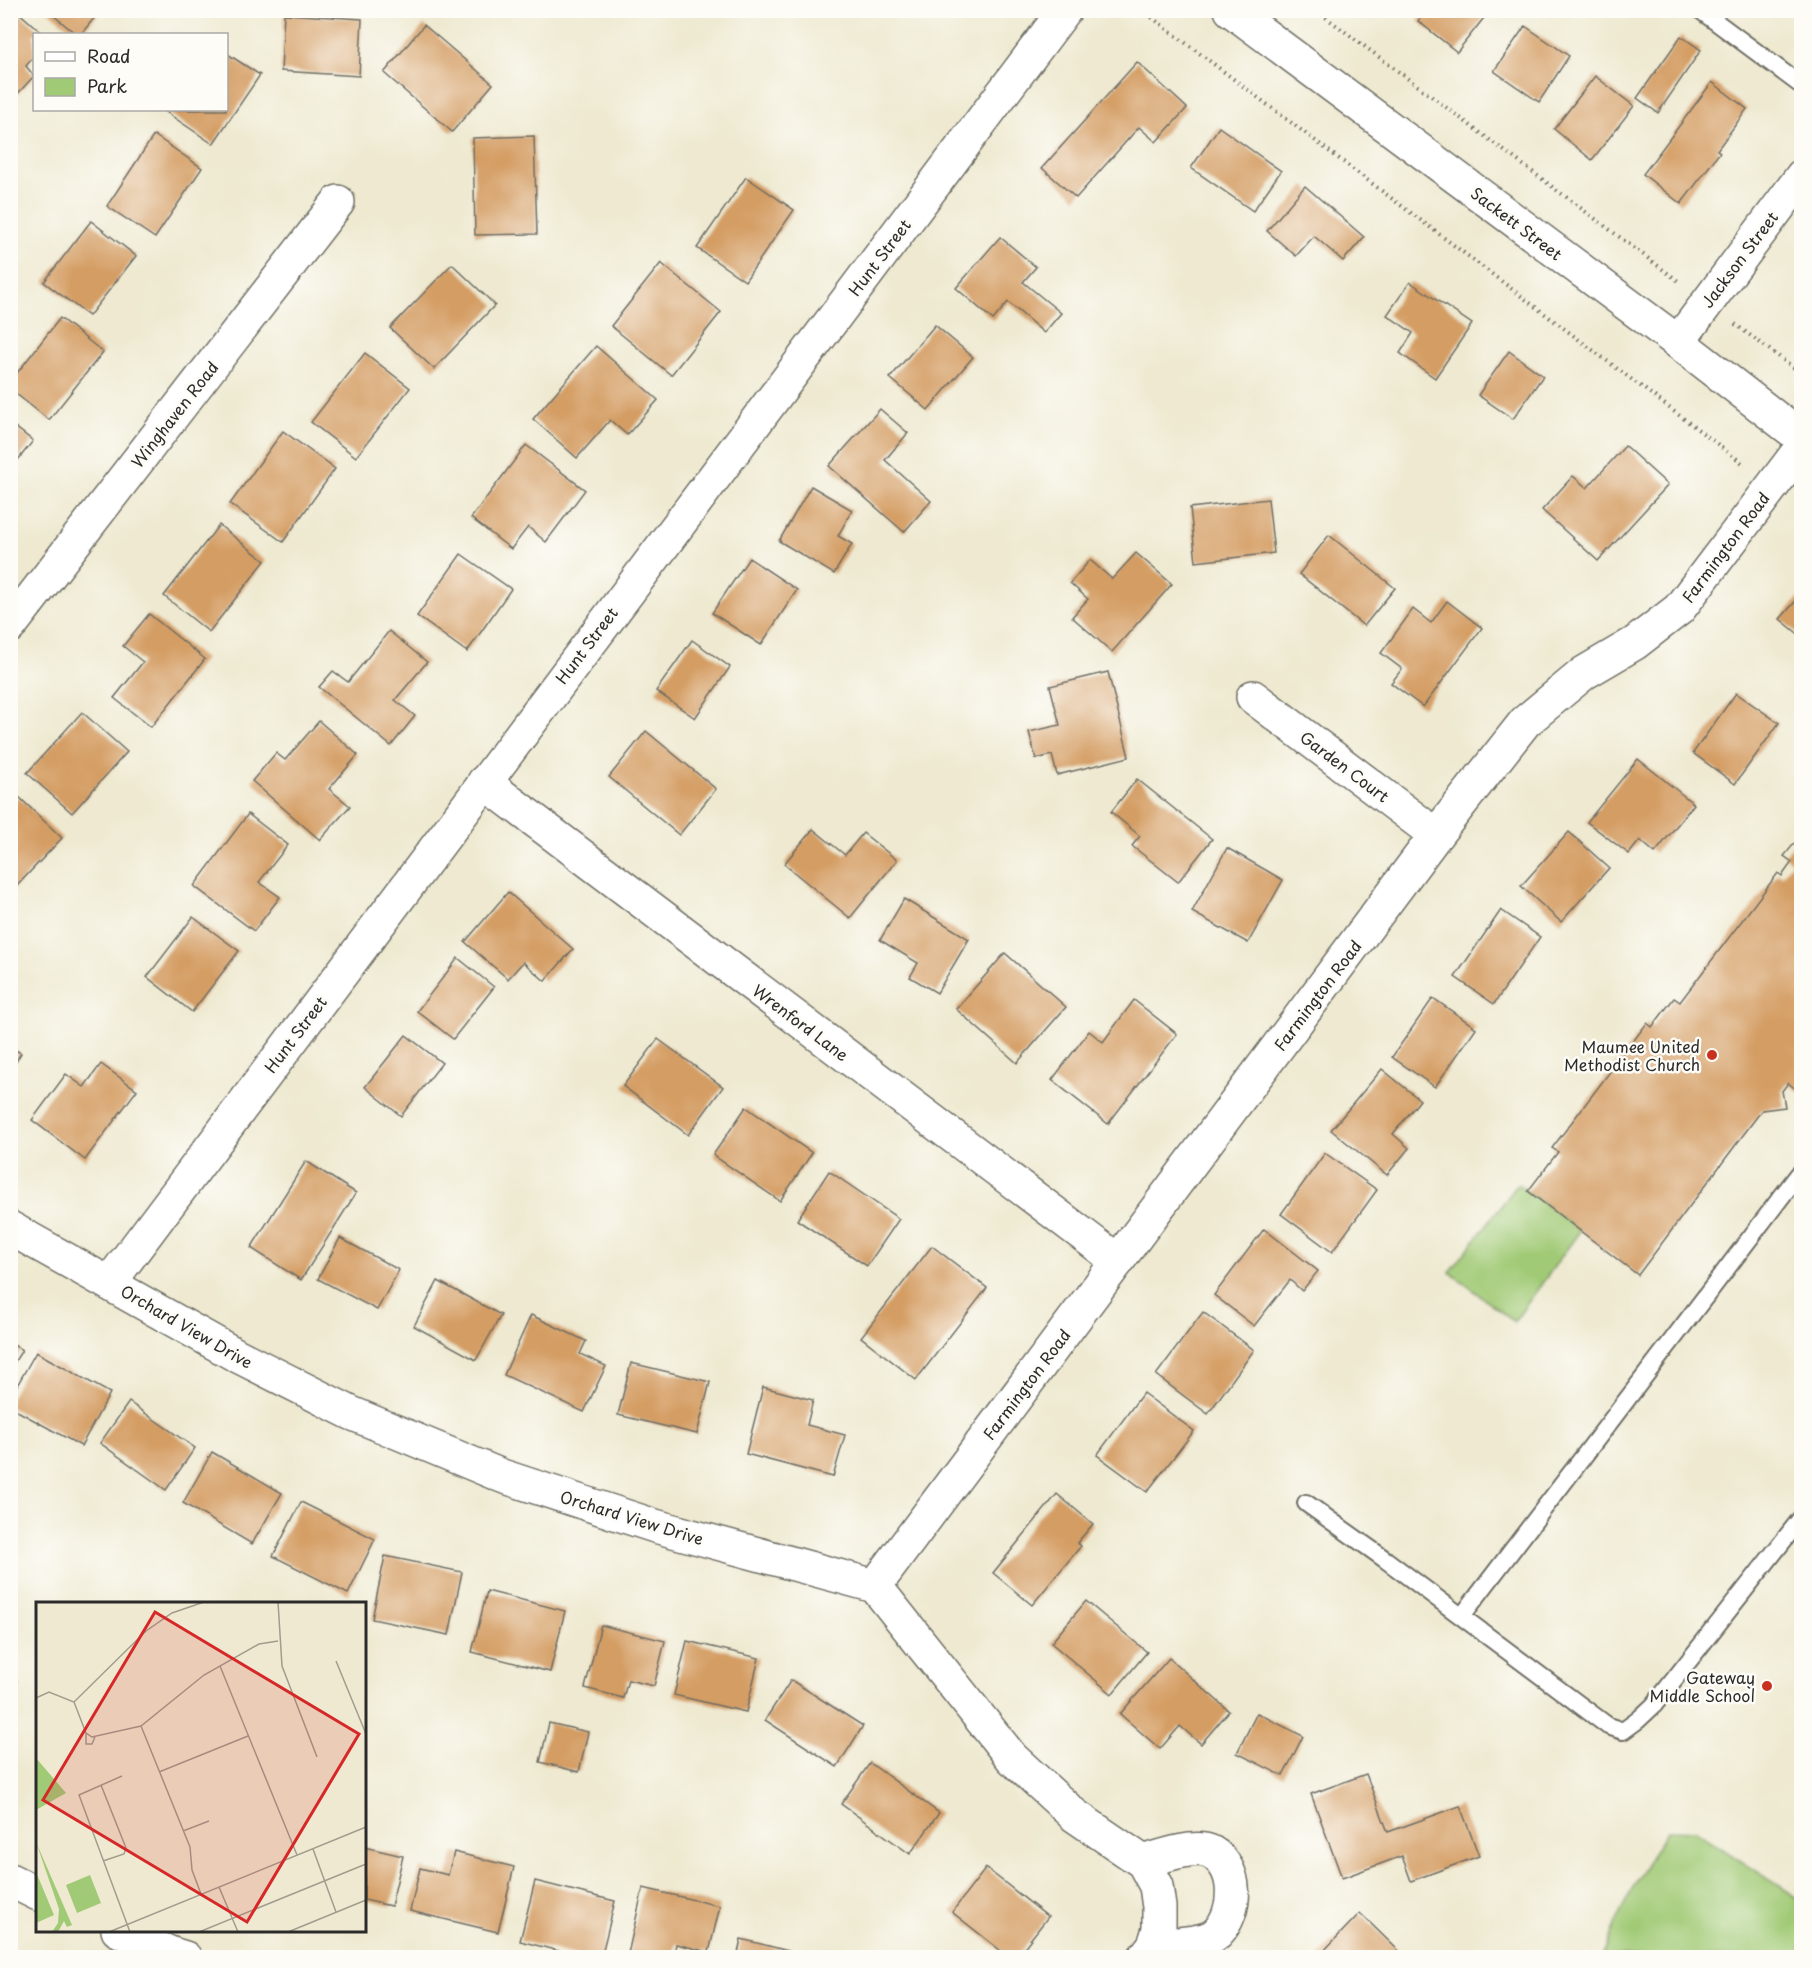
<svg xmlns="http://www.w3.org/2000/svg" width="1812" height="1968" viewBox="0 0 1812 1968" font-family="'Playpen Sans',sans-serif">
<style>
.green{fill:#a1ca76;stroke:#667a50;stroke-width:1.5}
.building{fill:#d49d64}
.lines{fill:none;stroke-linecap:round;stroke-linejoin:round}
.lane-casing{stroke:#6f6e65;stroke-width:20}
.street-casing{stroke:#6f6e65;stroke-width:36}
.path{stroke:#6f6e65;stroke-width:4;stroke-dasharray:1.5 4.5;stroke-linecap:butt}
.lane{stroke:#fff;stroke-width:16}
.street{stroke:#fff;stroke-width:33}
.poi-dot{fill:#c8321e;stroke:#fdfcf7;stroke-width:2}
.labels{text-anchor:middle;dominant-baseline:central;stroke-width:5;stroke-linejoin:round;paint-order:stroke}
.street-label{font-size:16px;fill:#2b2b2b;stroke:#fdfcf7}
.poi-label{font-size:16px;fill:#2b2b2b;stroke:#fdfcf7;text-anchor:end}
.inset-road{fill:none;stroke:#a09d8e;stroke-width:1.5}
.view{fill:#d62828;fill-opacity:0.15;stroke:#d62828;stroke-width:3}
.inset-edge{fill:none;stroke:#2b2b2b;stroke-width:3}
</style>
<rect width="100%" height="100%" fill="#fdfcf7"/>
<filter id="ink" filterUnits="userSpaceOnUse"><feTurbulence type="fractalNoise" baseFrequency=".0167" numOctaves="2"/><feDisplacementMap in="SourceGraphic" scale="12" xChannelSelector="R" yChannelSelector="G"/><feConvolveMatrix kernelMatrix="1 2 1 2 8 2 1 2 1" color-interpolation-filters="sRGB"/></filter>
<filter id="wash" filterUnits="userSpaceOnUse"><feTurbulence type="fractalNoise" baseFrequency=".008" numOctaves="4" result="noise"/><feDisplacementMap in="SourceGraphic" scale="24" xChannelSelector="R" yChannelSelector="G"/><feGaussianBlur stdDeviation="1.35" result="paint"/><feColorMatrix in="noise" values="0 0 0 0 0 0 0 0 0 0 0 0 0 0 0 0 0 1.4 0 .05"/><feComposite in="paint" operator="in"/></filter>
<g filter="url(#wash)">
<rect width="100%" height="100%" fill="#eee9d0"/>
<!-- green -->
<g class="green">
<path d="M1518 1184 1580 1231 1514 1322 1450 1272Z"/>
<path d="M1668 1830 1695 1831 1801 1900V1957H1603C1619 1908 1640 1873 1668 1830Z"/>
</g>
<g id="blocks">
<!-- building -->
<g class="building">
<path d="M10 10H16L43 34H34V56L26 66 34 76 10 102Z"/>
<path d="M47 10H101L81 34H76Z"/>
<path d="M1426 10H1483L1487 14 1457 52 1418 21Z"/>
<path d="M284 14 362 19 359 76 281 71Z"/>
<path d="M424 25 493 84 452 132 384 73Z"/>
<path d="M1525 26 1569 56 1539 102 1494 71Z"/>
<path d="M1681 36 1701 50 1658 113 1637 98Z"/>
<path d="M226 53 260 75 213 144 163 110H226Z"/>
<path d="M1137 62 1187 108 1156 142 1139 127 1076 198 1042 168Z"/>
<path d="M1595 76 1634 106 1592 160 1554 129Z"/>
<path d="M1712 82 1747 109 1717 150 1720 152 1681 204 1643 174Z"/>
<path d="M1219 127 1281 171 1253 211 1191 168Z"/>
<path d="M154 135 202 168 155 238 107 206Z"/>
<path d="M534 136 537 234 475 235 473 138Z"/>
<path d="M746 177 794 210 745 281 697 248Z"/>
<path d="M1305 186 1364 237 1343 261 1314 236 1296 256 1267 231Z"/>
<path d="M91 221 136 256 89 316 44 282Z"/>
<path d="M1000 237 1036 267 1023 282 1061 313 1044 333 1008 302 993 320 956 288Z"/>
<path d="M661 263 721 312 671 375 611 326Z"/>
<path d="M452 264 495 305 434 369 390 328Z"/>
<path d="M1410 282 1472 324 1435 378 1400 353 1413 333 1387 315Z"/>
<path d="M60 318 103 352 49 420 10 389V382Z"/>
<path d="M935 325 973 357 928 410 890 378Z"/>
<path d="M596 346 658 400 627 435 610 420 577 458 533 419Z"/>
<path d="M1509 351 1543 376 1513 419 1478 395Z"/>
<path d="M365 353 410 388 356 457 311 422Z"/>
<path d="M880 409 908 433 885 460 931 501 904 532 829 466Z"/>
<path d="M10 423 33 441 10 470Z"/>
<path d="M283 431 335 469 283 542 230 504Z"/>
<path d="M526 445 585 490 546 542 528 527 511 549 471 518Z"/>
<path d="M1625 446 1668 485 1598 561 1542 510 1573 476 1587 488Z"/>
<path d="M811 486 852 510 838 536 852 544 834 574 779 541Z"/>
<path d="M1268 499 1274 553 1196 562 1190 508Z"/>
<path d="M219 525 265 561 209 632 164 596Z"/>
<path d="M1329 535 1395 588 1364 626 1299 574Z"/>
<path d="M1136 553 1172 584 1112 652 1072 617 1088 599 1070 583 1090 560 1112 579Z"/>
<path d="M461 554 511 589 467 652 417 616Z"/>
<path d="M749 558 797 590 761 645 712 613Z"/>
<path d="M1802 594V637L1780 619Z"/>
<path d="M1447 601 1482 628 1423 707 1391 683 1402 669 1381 653 1413 609 1431 623Z"/>
<path d="M149 614 205 659 151 727 114 698 143 662 123 646Z"/>
<path d="M389 631 427 662 395 700 415 716 391 746 319 687 333 671 348 682Z"/>
<path d="M692 640 730 667 695 718 656 691Z"/>
<path d="M1108 672 1129 757 1057 775 1052 755 1036 759 1029 732 1060 725 1050 686Z"/>
<path d="M1736 693 1779 723 1735 784 1693 753Z"/>
<path d="M82 712 127 752 72 813 27 773Z"/>
<path d="M319 721 358 755 329 789 350 806 320 840 252 781 276 753 285 760Z"/>
<path d="M646 731 716 789 679 835 609 777Z"/>
<path d="M1638 759 1694 804 1655 853 1640 840 1629 854 1587 822Z"/>
<path d="M1137 779 1212 839 1178 882 1132 846 1140 836 1111 812Z"/>
<path d="M18 796 62 838 10 893V804Z"/>
<path d="M248 814 288 845 259 882 280 897 254 931 194 886Z"/>
<path d="M813 829 845 855 863 833 897 860 850 918 784 864Z"/>
<path d="M1569 832 1609 868 1561 922 1521 886Z"/>
<path d="M1802 834V1094L1788 1083 1782 1091 1785 1107 1762 1110 1638 1275 1528 1191 1558 1152 1552 1148 1647 1023 1652 1027 1674 998 1680 1002 1778 873 1782 876 1792 862 1784 856Z"/>
<path d="M1227 848 1283 880 1248 943 1192 912Z"/>
<path d="M508 892 573 949 545 981 523 962 508 979 465 942Z"/>
<path d="M904 899 969 939 937 993 910 977 918 963 880 940Z"/>
<path d="M1501 910 1540 937 1494 1004 1455 977Z"/>
<path d="M193 917 239 951 192 1012 147 977Z"/>
<path d="M1005 953 1066 1007 1017 1063 956 1009Z"/>
<path d="M458 958 494 987 453 1039 417 1011Z"/>
<path d="M1433 998 1476 1028 1435 1087 1392 1057Z"/>
<path d="M1134 1000 1177 1034 1108 1124 1052 1080 1089 1031 1103 1042Z"/>
<path d="M406 1035 442 1063 401 1116 365 1087Z"/>
<path d="M658 1039 723 1087 688 1135 623 1086Z"/>
<path d="M10 1047 21 1053 10 1072Z"/>
<path d="M101 1064 137 1090 85 1160 32 1120 66 1074 84 1087Z"/>
<path d="M1382 1069 1420 1100 1393 1134 1409 1148 1387 1175 1331 1130Z"/>
<path d="M746 1107 812 1153 780 1201 713 1155Z"/>
<path d="M1325 1153 1377 1190 1332 1252 1281 1214Z"/>
<path d="M306 1161 356 1193 301 1280 251 1248Z"/>
<path d="M829 1171 899 1219 867 1266 797 1220Z"/>
<path d="M1264 1229 1318 1271 1302 1291 1290 1280 1254 1326 1214 1295Z"/>
<path d="M340 1238 399 1270 377 1310 318 1279Z"/>
<path d="M932 1246 987 1288 916 1380 861 1337Z"/>
<path d="M438 1281 501 1315 476 1360 414 1326Z"/>
<path d="M1203 1312 1254 1350 1208 1414 1156 1375Z"/>
<path d="M531 1315 586 1341 580 1354 606 1366 584 1412 504 1375Z"/>
<path d="M10 1343 22 1350 10 1369Z"/>
<path d="M36 1352 110 1393 81 1446 10 1407V1398Z"/>
<path d="M631 1363 710 1382 697 1434 618 1415Z"/>
<path d="M763 1387 813 1400 807 1425 845 1435 833 1477 746 1454Z"/>
<path d="M1143 1393 1194 1431 1147 1492 1097 1455Z"/>
<path d="M129 1402 195 1448 166 1490 100 1443Z"/>
<path d="M212 1452 282 1493 252 1544 183 1503Z"/>
<path d="M1057 1494 1093 1524 1077 1543 1081 1546 1032 1605 993 1573Z"/>
<path d="M301 1502 375 1539 348 1594 273 1556Z"/>
<path d="M385 1556 462 1572 449 1635 372 1619Z"/>
<path d="M487 1591 565 1611 550 1672 472 1652Z"/>
<path d="M1086 1601 1147 1652 1112 1694 1051 1643Z"/>
<path d="M601 1625 665 1641 654 1686 628 1680 623 1698 585 1688Z"/>
<path d="M687 1641 759 1658 746 1712 674 1695Z"/>
<path d="M1169 1658 1229 1711 1201 1744 1180 1726 1160 1749 1120 1714Z"/>
<path d="M10 1678 17 1681 10 1695Z"/>
<path d="M791 1680 863 1726 837 1767 765 1720Z"/>
<path d="M1257 1713 1303 1736 1283 1776 1237 1753Z"/>
<path d="M549 1723 588 1732 579 1772 540 1762Z"/>
<path d="M870 1763 939 1813 910 1854 841 1804Z"/>
<path d="M1366 1774 1388 1832 1460 1806 1479 1856 1411 1881 1402 1856 1342 1878 1311 1794Z"/>
<path d="M364 1847 403 1856 391 1906 364 1900Z"/>
<path d="M454 1852 514 1867 498 1932 410 1911 420 1868 448 1875Z"/>
<path d="M986 1868 1048 1917 1016 1958H1010L952 1912Z"/>
<path d="M535 1881 615 1901 601 1958H586L520 1941Z"/>
<path d="M643 1888 720 1906 709 1952 676 1944 673 1958H627Z"/>
<path d="M1360 1913 1404 1956 1402 1958H1317Z"/>
<path d="M741 1939 813 1957V1958H737Z"/>
</g>
</g>
</g>
<g filter="url(#ink)">
<use href="#blocks" fill-opacity="0" stroke="#6f6e65" stroke-width="1.5"/>
<g class="lines">
<!-- lane casing -->
<g class="lane-casing">
<g id="lane">
<path d="M1700 10 1802 86"/>
<path d="M1306 1503 1386 1560 1608 1726 1623 1731 1638 1720 1654 1705 1802 1517"/>
<path d="M1462 1616 1798 1175 1802 1174"/>
</g>
</g>
<!-- street casing -->
<g class="street-casing">
<g id="street">
<path d="M1231 10 1678 342 1802 438"/>
<path d="M1678 342 1802 176"/>
<path d="M10 626 338 202"/>
<path d="M1253 697 1436 835"/>
<path d="M484 782 1118 1261"/>
<path d="M10 1228 236 1355 351 1413 502 1476 655 1526 875 1586 1012 1758 1074 1815 1143 1862 1156 1886 1159 1907V1930L1154 1945 1144 1958"/>
<path d="M110 1282 1065 10"/>
<path d="M875 1586 1436 835 1525 722 1584 673 1635 643 1679 609 1802 447"/>
<path d="M1143 1862C1159 1857 1195 1844 1211 1852 1239 1868 1238 1912 1217 1933 1204 1945 1170 1944 1154 1945"/>
<path d="M10 1880 38 1894"/>
<path d="M118 1930 172 1954 185 1958"/>
</g>
</g>
<!-- path -->
<g class="path">
<path d="M1142 10 1745 465"/>
<path d="M1316 10 1681 283"/>
<path d="M1735 324 1802 374"/>
</g>
<!-- lane -->
<use href="#lane" class="lane"/>
<!-- street -->
<use href="#street" class="street"/>
</g>
</g>
<!-- markers -->
<g class="poi-dot">
<circle cx="1712" cy="1055" r="6"/>
<circle cx="1767" cy="1686" r="6"/>
</g>
<g class="labels">
<!-- street labels -->
<g class="street-label">
<text transform="translate(1517 223) rotate(37)">Sackett Street</text>
<text transform="translate(879 257) rotate(-53)">Hunt Street</text>
<text transform="translate(1739 259) rotate(-53)">Jackson Street</text>
<text transform="translate(174 414) rotate(-52)">Winghaven Road</text>
<text transform="translate(1725 547) rotate(-53)">Farmington Road</text>
<text transform="translate(586 645) rotate(-53)">Hunt Street</text>
<text transform="translate(1345 766) rotate(37)">Garden Court</text>
<text transform="translate(1317 995) rotate(-53)">Farmington Road</text>
<text transform="translate(801 1022) rotate(37)">Wrenford Lane</text>
<text transform="translate(295 1034) rotate(-53)">Hunt Street</text>
<text transform="translate(187 1326) rotate(30)">Orchard View Drive</text>
<text transform="translate(1026 1384) rotate(-53)">Farmington Road</text>
<text transform="translate(632 1517) rotate(17)">Orchard View Drive</text>
</g>
<!-- poi labels -->
<g class="poi-label">
<text x="1700" y="1046">Maumee United<tspan x="1700" dy="18">Methodist Church</tspan></text>
<text x="1755" y="1677">Gateway<tspan x="1755" dy="18">Middle School</tspan></text>
</g>
</g>
<!-- overview -->
<g transform="translate(36 1602)">
<rect width="330" height="330" fill="#eee9d0"/>
<path d="M0 156 30 191 0 208ZM0 240 36 323 31 325 28 319 22 330H16L22 321 23 307ZM0 270 18 313 0 321ZM54 273 65 301 41 311 30 283Z" fill="#a1ca76"/>
<path class="inset-road" d="M242 0 246 64 281 155M300 59 330 132M184 64 261 253M0 96 13 90 38 100 50 131 56 135 105 124 168 73 223 42 242 39M38 100 110 29 136 11 168 0M105 124 154 245 156 268 165 292M50 131V142H56L59 135M123 170 212 134M86 174 43 193 94 330M65 183 90 246 88 252 67 259M147 229 173 219M277 247 300 310M183 285 202 330M73 330 330 225M163 330 330 262M252 330 330 298"/>
<path class="view" d="M119 10 323 132 211 320 7 198Z"/>
<rect width="330" height="330" class="inset-edge"/>
</g>
<!-- margin -->
<rect width="1812" height="1968" fill="none" stroke="#fdfcf7" stroke-width="36"/>
<!-- legend -->
<rect x="33" y="33" width="195" height="78" fill="#fdfcf7" stroke="#a9a8a5" stroke-width="1.5"/>
<rect x="45" y="52" width="30" height="9" fill="#ffffff" stroke="#a9a8a5" stroke-width="1.5"/>
<text x="87" y="63" font-size="18" fill="#2b2b2b">Road</text>
<rect x="45" y="78" width="30" height="18" fill="#a1ca76" stroke="#a9a8a5" stroke-width="1.5"/>
<text x="87" y="93" font-size="18" fill="#2b2b2b">Park</text>
</svg>
